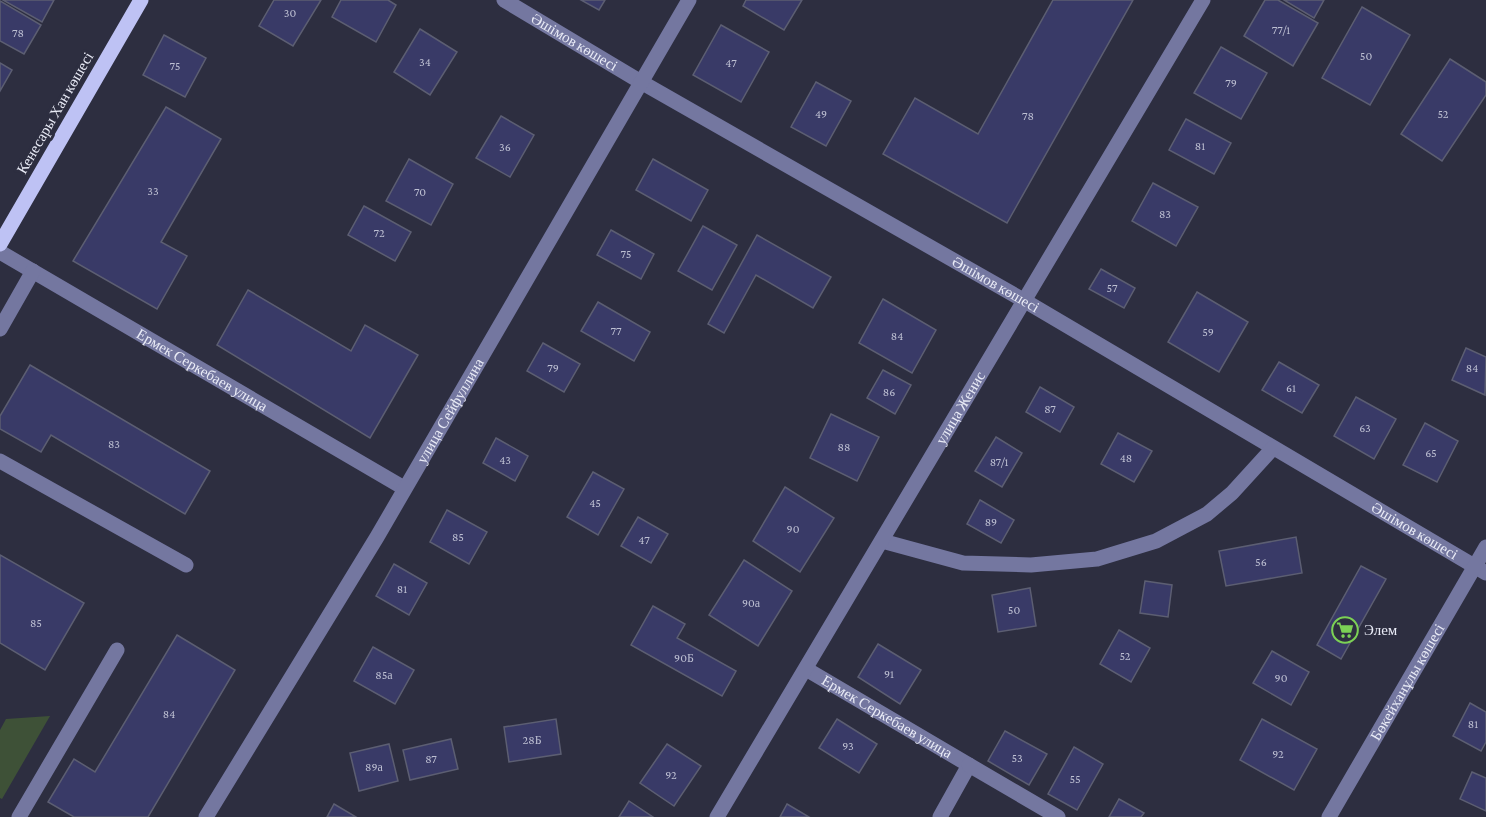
<svg xmlns="http://www.w3.org/2000/svg" width="1486" height="817" viewBox="0 0 1486 817" font-family="'Crimson Pro',serif">
<style>
.green{fill:#3e5137}
.building{fill:#393a67;stroke:#5c5e72;stroke-width:1.5}
.lines{fill:none;stroke-linecap:round;stroke-linejoin:round}
.minor{stroke:#7477a0;stroke-width:15}
.major{stroke:#bec2f4;stroke-width:15}
.labels{text-anchor:middle;dominant-baseline:central;stroke-width:6;stroke-linejoin:round;paint-order:stroke}
.number-label{font-size:12px;fill:#bdbfd2}
.street-label{font-size:15px;fill:#e9ebf6;stroke:#2d2e40}
.poi-label{font-size:15px;fill:#e9ebf6;stroke:#2d2e40;text-anchor:start}
</style>
<rect width="100%" height="100%" fill="#2d2e40"/>
<!-- green -->
<path class="green" d="M50 716 2 799 0 798V730L6 719Z"/>
<!-- building -->
<g class="building">
<path d="M3 0H54L42 22Z"/>
<path d="M274 0H321L293 46 259 26Z"/>
<path d="M341 0H388L396 5 376 42 332 17Z"/>
<path d="M581 0H605L599 10Z"/>
<path d="M746 0H802L784 30 743 6Z"/>
<path d="M1053 0H1133L1007 223 883 154 915 98 978 134Z"/>
<path d="M1265 0H1278L1318 23 1293 66 1244 36Z"/>
<path d="M1284 0H1324L1314 18Z"/>
<path d="M0 1 41 25 24 54 0 41Z"/>
<path d="M1362 7 1410 35 1370 105 1322 78Z"/>
<path d="M721 25 769 52 741 102 693 75Z"/>
<path d="M420 29 457 52 430 95 394 72Z"/>
<path d="M164 35 206 58 185 97 143 75Z"/>
<path d="M1221 47 1267 73 1241 119 1194 93Z"/>
<path d="M1450 59 1486 82V95L1442 161 1401 134Z"/>
<path d="M0 63 12 70 0 91Z"/>
<path d="M816 82 851 101 826 146 791 127Z"/>
<path d="M166 107 221 139 161 242 187 256 157 309 73 261Z"/>
<path d="M501 116 534 135 510 177 476 158Z"/>
<path d="M1186 119 1231 143 1214 174 1169 150Z"/>
<path d="M409 159 453 184 431 225 386 201Z"/>
<path d="M653 159 708 190 691 221 636 190Z"/>
<path d="M1153 183 1198 207 1176 246 1132 221Z"/>
<path d="M364 206 411 232 395 261 348 235Z"/>
<path d="M703 226 737 245 712 290 678 271Z"/>
<path d="M611 230 654 254 641 279 597 255Z"/>
<path d="M757 235 831 277 813 308 756 275 724 333 708 324Z"/>
<path d="M1101 269 1135 288 1124 308 1089 289Z"/>
<path d="M248 290 351 351 365 325 418 355 370 438 217 345Z"/>
<path d="M1197 292 1248 322 1219 372 1168 342Z"/>
<path d="M883 299 936 330 912 373 859 343Z"/>
<path d="M598 302 650 332 634 361 581 331Z"/>
<path d="M543 343 580 364 564 392 527 371Z"/>
<path d="M1466 348 1486 357 1485 395 1452 380Z"/>
<path d="M1279 362 1319 385 1302 413 1262 390Z"/>
<path d="M30 365 210 471 185 514 51 435 41 452 0 429V416Z"/>
<path d="M883 370 911 385 895 414 867 398Z"/>
<path d="M1040 387 1074 407 1060 432 1026 412Z"/>
<path d="M1356 397 1396 419 1374 459 1334 436Z"/>
<path d="M831 414 879 437 857 481 810 458Z"/>
<path d="M1425 423 1458 441 1437 482 1403 465Z"/>
<path d="M1118 433 1152 451 1134 482 1101 464Z"/>
<path d="M996 437 1022 453 1002 487 975 471Z"/>
<path d="M496 438 528 456 515 481 483 463Z"/>
<path d="M593 472 624 489 598 535 567 517Z"/>
<path d="M785 487 834 518 800 572 753 541Z"/>
<path d="M980 500 1014 520 1001 543 967 524Z"/>
<path d="M447 510 487 532 469 564 430 542Z"/>
<path d="M638 517 668 534 651 563 621 546Z"/>
<path d="M1296 537 1302 573 1226 586 1219 551Z"/>
<path d="M0 555 84 603 45 670 0 643Z"/>
<path d="M744 560 792 591 758 646 709 615Z"/>
<path d="M394 564 427 583 409 615 376 596Z"/>
<path d="M1361 566 1386 579 1341 659 1317 645Z"/>
<path d="M1145 581 1172 585 1168 617 1140 613Z"/>
<path d="M1030 588 1036 626 998 632 992 595Z"/>
<path d="M653 606 685 624 677 638 736 671 722 696 631 645Z"/>
<path d="M1119 630 1150 648 1131 682 1100 664Z"/>
<path d="M177 635 235 670 148 817H74L48 802 74 759 95 772Z"/>
<path d="M878 644 921 670 900 704 858 677Z"/>
<path d="M373 647 414 670 395 704 354 681Z"/>
<path d="M1272 651 1309 672 1291 705 1253 683Z"/>
<path d="M1470 703 1486 712V742L1481 751 1453 736Z"/>
<path d="M556 719 561 754 509 762 504 727Z"/>
<path d="M837 719 877 744 859 773 819 748Z"/>
<path d="M1262 719 1317 749 1294 790 1240 760Z"/>
<path d="M1005 731 1047 754 1029 785 988 761Z"/>
<path d="M451 739 458 769 410 780 403 750Z"/>
<path d="M389 744 398 781 359 791 350 753Z"/>
<path d="M667 744 701 766 674 806 640 783Z"/>
<path d="M1074 747 1103 764 1077 810 1048 794Z"/>
<path d="M1472 772 1486 778V811L1460 799Z"/>
<path d="M1119 799 1144 813 1141 817H1109Z"/>
<path d="M629 801 653 817H619Z"/>
<path d="M334 804 356 817H327Z"/>
<path d="M787 804 809 817H780Z"/>
</g>
<g class="lines">
<!-- minor -->
<g class="minor">
<path id="s1" d="M504 0 641 82 1025 301 1486 573"/>
<path id="s2" d="M0 252 404 488"/>
<path d="M0 329 33 271"/>
<path d="M0 461 186 565"/>
<path d="M882 541 963 563 1031 565 1097 559 1156 541 1207 514 1232 493 1273 448"/>
<path id="s3" d="M806 669 969 765 940 817"/>
<path d="M969 765 1058 817"/>
<path d="M19 817 117 650"/>
<path id="s4" d="M206 817 377 537 689 0"/>
<path id="s5" d="M717 817 1203 0"/>
<path id="s6" d="M1329 817 1486 547"/>
</g>
<!-- major -->
<path class="major" d="M0 244 141 0"/>
</g>
<!-- icons -->
<defs>
<g id="supermarket-ring" transform="scale(1.35)"><circle r="9.5" fill="#2d2e40" stroke="#7cd155" stroke-width="1.5"/><path d="M-6-5.5h2.5l.6 2H6L4.5 2H-2.5L-4.4-4H-6ZM-1.5 3.2a1.3 1.3 0 1 0 .1 0ZM3 3.2a1.3 1.3 0 1 0 .1 0Z" fill="#7cd155"/></g>
</defs>
<g fill-rule="evenodd">
<use href="#supermarket-ring" x="1345" y="630"/>
</g>
<g class="labels">
<!-- number labels -->
<g class="number-label">
<text x="290" y="13">30</text>
<text x="1281" y="30">77/1</text>
<text x="18" y="33">78</text>
<text x="1366" y="56">50</text>
<text x="425" y="62">34</text>
<text x="731" y="63">47</text>
<text x="175" y="66">75</text>
<text x="1231" y="83">79</text>
<text x="821" y="114">49</text>
<text x="1443" y="114">52</text>
<text x="1028" y="116">78</text>
<text x="1200" y="146">81</text>
<text x="505" y="147">36</text>
<text x="153" y="191">33</text>
<text x="420" y="192">70</text>
<text x="1165" y="214">83</text>
<text x="379" y="233">72</text>
<text x="626" y="254">75</text>
<text x="1112" y="288">57</text>
<text x="616" y="331">77</text>
<text x="1208" y="332">59</text>
<text x="897" y="336">84</text>
<text x="553" y="368">79</text>
<text x="1472" y="368">84</text>
<text x="1291" y="388">61</text>
<text x="889" y="392">86</text>
<text x="1050" y="409">87</text>
<text x="1365" y="428">63</text>
<text x="114" y="444">83</text>
<text x="844" y="447">88</text>
<text x="1431" y="453">65</text>
<text x="1126" y="458">48</text>
<text x="505" y="460">43</text>
<text x="999" y="462">87/1</text>
<text x="595" y="503">45</text>
<text x="991" y="522">89</text>
<text x="793" y="529">90</text>
<text x="458" y="537">85</text>
<text x="644" y="540">47</text>
<text x="1261" y="562">56</text>
<text x="402" y="589">81</text>
<text x="751" y="603">90а</text>
<text x="1014" y="610">50</text>
<text x="36" y="623">85</text>
<text x="1125" y="656">52</text>
<text x="684" y="658">90Б</text>
<text x="889" y="674">91</text>
<text x="384" y="675">85а</text>
<text x="1281" y="678">90</text>
<text x="169" y="714">84</text>
<text x="1473" y="724">81</text>
<text x="532" y="740">28Б</text>
<text x="848" y="746">93</text>
<text x="1278" y="754">92</text>
<text x="1017" y="758">53</text>
<text x="431" y="759">87</text>
<text x="374" y="767">89а</text>
<text x="671" y="775">92</text>
<text x="1075" y="779">55</text>
</g>
<!-- street labels -->
<g class="street-label">
<text stroke="none"><textPath href="#s1" startOffset="82">Әшімов көшесі</textPath></text>
<text transform="translate(55 113) rotate(-60)">Кенесары Хан көшесі</text>
<text stroke="none"><textPath href="#s1" startOffset="568">Әшімов көшесі</textPath></text>
<text stroke="none"><textPath href="#s2" startOffset="234">Ермек Серкебаев улица</textPath></text>
<text stroke="none"><textPath href="#s5" startOffset="476">улица Женис</textPath></text>
<text stroke="none"><textPath href="#s4" startOffset="474">улица Сейфуллина</textPath></text>
<text stroke="none"><textPath href="#s1" startOffset="1054">Әшімов көшесі</textPath></text>
<text stroke="none"><textPath href="#s6" startOffset="156">Бөкейханұлы көшесі</textPath></text>
<text stroke="none"><textPath href="#s3" startOffset="94">Ермек Серкебаев улица</textPath></text>
</g>
<!-- poi labels -->
<g class="poi-label">
<text x="1364" y="630">Элем</text>
</g>
</g>
</svg>
